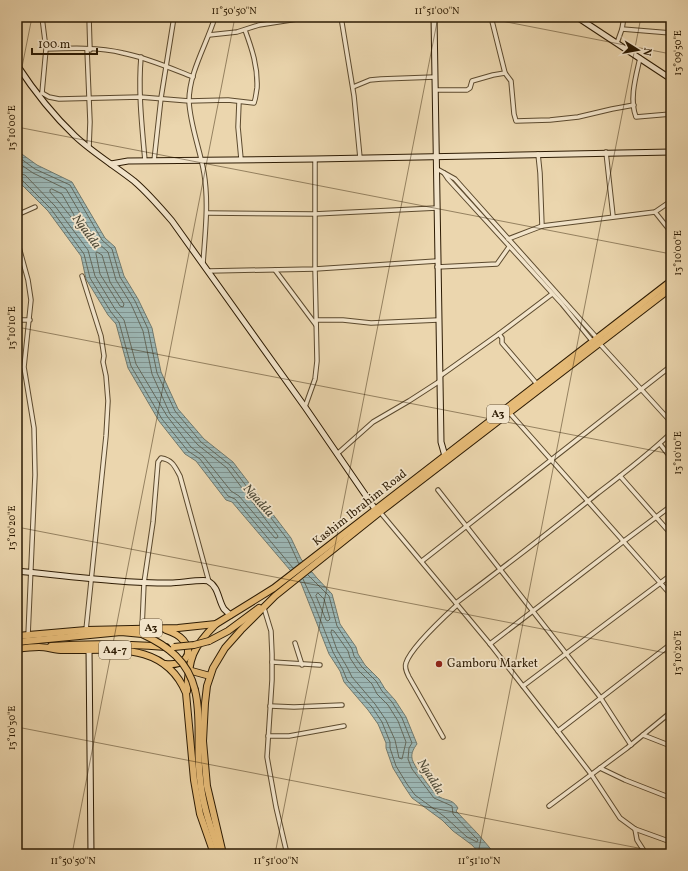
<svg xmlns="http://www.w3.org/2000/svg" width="688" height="871" viewBox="0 0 688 871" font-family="Vollkorn,serif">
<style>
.water{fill:url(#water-rules);stroke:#70796e}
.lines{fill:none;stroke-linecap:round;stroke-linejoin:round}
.shore{stroke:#64695c;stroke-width:1}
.street-casing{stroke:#5c4a2e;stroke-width:5.5}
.secondary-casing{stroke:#2d1b03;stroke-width:7}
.highway-casing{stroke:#2d1b03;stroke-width:8}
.street{stroke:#f2e4ca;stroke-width:3.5}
.secondary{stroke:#f2e4ca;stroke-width:5}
.highway{stroke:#e6bb77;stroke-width:6}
.highway-bridge-casing{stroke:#2d1b03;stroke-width:8;stroke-linecap:butt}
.highway-bridge{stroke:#e6bb77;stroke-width:6}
.ticks{fill:none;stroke:#2d1b03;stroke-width:1;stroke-opacity:0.45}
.poi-dot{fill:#8f2418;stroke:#f2e4ca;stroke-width:1.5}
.labels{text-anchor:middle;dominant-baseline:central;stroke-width:3.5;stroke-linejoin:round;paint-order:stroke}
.shield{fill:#f2e4ca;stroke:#68573f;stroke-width:1}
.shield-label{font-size:11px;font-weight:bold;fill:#2d1b03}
.street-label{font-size:12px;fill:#2d1b03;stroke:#f2e4ca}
.poi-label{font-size:12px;fill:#2d1b03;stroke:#f2e4ca;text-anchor:start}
.water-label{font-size:13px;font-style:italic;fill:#4e4a38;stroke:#f2e4ca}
.neatline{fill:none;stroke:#2d1b03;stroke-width:1.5}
.ticks-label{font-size:10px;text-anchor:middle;fill:#2d1b03}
</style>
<defs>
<pattern id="water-rules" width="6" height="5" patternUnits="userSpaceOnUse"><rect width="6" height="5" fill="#9cb7b5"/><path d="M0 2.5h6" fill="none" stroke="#809491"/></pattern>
</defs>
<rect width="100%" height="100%" fill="#ebd6ae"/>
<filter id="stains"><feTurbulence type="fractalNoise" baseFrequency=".005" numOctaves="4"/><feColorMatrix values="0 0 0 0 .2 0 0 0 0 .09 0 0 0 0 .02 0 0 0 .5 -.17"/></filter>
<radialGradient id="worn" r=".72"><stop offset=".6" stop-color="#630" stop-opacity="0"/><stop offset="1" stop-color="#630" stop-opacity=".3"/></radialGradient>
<!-- water -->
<path class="water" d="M17 144 19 152 37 165 72 182 105 238 115 247 124 276 138 299 152 328 161 372 178 409 204 439 233 462 291 538 301 559 317 578 332 594 340 624 356 647 358 654 365 665 379 679 385 689 395 700 406 717 417 744C414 748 411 753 412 758 412 764 432 791 437 795 445 802 451 797 458 808L456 811 478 834 495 854H480L472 845 453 831 442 820 412 798 404 786 393 768 386 748V743L378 724 368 710 344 682 340 671 329 654 301 583 232 502 226 500 196 461 185 454 159 421 128 368 116 324 108 315 86 279 81 256 48 211 17 180Z"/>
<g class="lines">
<!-- shore -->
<g class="shore">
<path d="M17 156 35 169 70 185 102 240 112 249 120 277 135 301 148 329 157 373 175 411 201 442 230 465 288 540 299 564"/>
<path d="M17 162 33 173 66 189 97 242 108 252 116 280 131 304 143 331 152 374 170 414 198 445 227 468 278 536 277 538H275L239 496 231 491 203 456 191 447 167 416 136 364 124 320 115 309 95 276 88 250 55 206 25 175 17 173"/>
<path d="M17 178 21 179 51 209 84 254 90 278 111 312 119 322 131 366 162 419 188 451 200 459 228 496 235 499 293 568"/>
<path d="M52 189 62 194 74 215V218L71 217 59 202 50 192V190Z"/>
<path d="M97 252 102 255 110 282 124 304 123 307 120 306 100 274 96 254Z"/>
<path d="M303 579 313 601 333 652 343 670 347 680 372 707 382 722 390 742V748L396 766 407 784 415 795 445 817 467 837 477 842 478 840 475 837 453 814 452 806 434 798 412 769 408 759 409 748 412 743 402 718 392 702 382 691 376 681 362 667 354 656 352 649 337 626 329 596 308 575"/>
<path d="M318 593 324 599 330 619 328 621 326 620 316 596Z"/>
<path d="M332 630 334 631 348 651 350 658 358 670 372 684 377 694 388 705 398 721 406 742 402 759 399 758 395 740 386 720 375 704 352 677 347 667 337 650 331 633Z"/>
</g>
<!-- street casing -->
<g class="street-casing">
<g id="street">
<path d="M42 17 46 49 42 93"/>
<path d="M89 17 90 50"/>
<path d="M341 17 354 96 360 158"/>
<path d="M491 17 505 73 511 81 514 114 516 121 550 120 578 117 612 109 634 105"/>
<path d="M622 29 671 33"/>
<path d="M209 35 237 32 259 25 310 17"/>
<path d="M617 43 622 29 624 17"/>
<path d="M46 49C71 48 99 47 123 53 148 58 170 68 193 77"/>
<path d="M87 49 90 122 89 148"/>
<path d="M141 57C138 92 142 126 145 161"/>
<path d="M640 58C636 76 629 99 636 117L671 114"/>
<path d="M353 87 370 80 381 79 435 77"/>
<path d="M436 90H467L470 88 472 81 493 75 505 73"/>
<path d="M42 93 49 97 59 99 140 97 189 101 228 100 254 103C256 98 256 93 257 88 258 67 252 49 245 30"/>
<path d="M239 102 238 127 241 159"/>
<path d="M606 152 613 216"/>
<path d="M538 154 540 173 542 226"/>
<path d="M154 161 161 98 174 17"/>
<path d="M437 169 455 179 597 338"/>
<path d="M444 173 448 179 562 304 593 342"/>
<path d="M655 212 671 232"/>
<path d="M207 213 314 214 437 208"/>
<path d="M17 215 35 207"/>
<path d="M508 239 542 226 655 212 671 201"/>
<path d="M17 240 28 280 31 300 24 367 34 428 35 475 28 636"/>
<path d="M203 264C205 234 209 203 204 173 200 149 190 125 189 101 189 72 207 44 215 17"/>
<path d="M437 267 497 264 509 247"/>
<path d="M275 270 316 325"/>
<path d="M209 271 315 269 437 261"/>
<path d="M82 276 101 336 104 356 103 362 106 376 108 401 106 436 86 630"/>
<path d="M17 320H30"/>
<path d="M316 320H343L371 323 438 320"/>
<path d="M499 334 552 294"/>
<path d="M599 343 671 422"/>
<path d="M440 376 499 334 502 338V343L537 384"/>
<path d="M305 407 315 379 317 361 315 269V159"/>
<path d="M508 411 671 595"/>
<path d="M660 444 671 458"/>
<path d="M337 454 373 422 409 401 440 381"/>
<path d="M620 476 671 534"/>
<path d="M438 490 600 697 631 745"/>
<path d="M380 512 490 644 558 731 591 774 620 818 635 829 671 842"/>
<path d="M422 561 671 366"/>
<path d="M456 603C504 567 551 531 598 493 623 474 648 455 671 433"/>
<path d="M264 608 271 631 272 654V680L267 757 276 807 287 854"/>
<path d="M142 628 144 583 153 522 158 462 161 458C173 460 175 467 180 476L209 582"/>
<path d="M295 643 302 665"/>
<path d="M490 644 624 541 671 506"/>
<path d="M272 662 320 665"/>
<path d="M523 686 671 575"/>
<path d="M270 706 294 707 342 705"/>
<path d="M558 731 671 644"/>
<path d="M643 735 671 746"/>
<path d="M268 736H289L344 726"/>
<path d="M443 737 409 677C407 673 404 668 406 663 411 647 444 617 457 605"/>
<path d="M600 768 625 780 671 798"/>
<path d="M549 806 627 748 671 712"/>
<path d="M635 829 637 840 646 854"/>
</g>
</g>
<!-- secondary casing -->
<g class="secondary-casing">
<g id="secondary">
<path d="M434 17 441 442 445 456"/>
<path d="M577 17 671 79"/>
<path d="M17 65C34 91 53 115 75 136 93 153 115 166 134 181 148 193 160 207 172 221L305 407 375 509"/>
<path d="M111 164 128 161 315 159 671 152"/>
<path d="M17 571C69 576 120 583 171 583 179 583 203 579 208 581 219 587 218 600 224 609 226 611 229 614 231 615"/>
<path d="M89 649 91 854"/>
</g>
</g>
<!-- highway casing -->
<g class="highway-casing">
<g id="highway">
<path d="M17 636 86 630 178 628 216 624 274 588 671 281"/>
<path d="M209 641 228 631 259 608"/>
<path d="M17 642 121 632 142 634"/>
<path d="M51 646C89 643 127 644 166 647"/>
<path d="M17 649C24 648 31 647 39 647 47 647 55 650 63 650 110 651 164 640 186 693L194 780 200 814 214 854"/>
<path d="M165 664C182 666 196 656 183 640 179 635 172 632 166 630"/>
<path d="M188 670 210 676"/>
<path d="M195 690C202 719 196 749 200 778 202 804 211 828 219 852"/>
<path d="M187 691C189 658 192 648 216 624"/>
<path d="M223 854 207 786 203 741 205 703 207 686 213 668 225 648 241 630 275 596 380 512 671 288"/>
</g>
</g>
<!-- street -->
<use href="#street" class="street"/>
<!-- secondary -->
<use href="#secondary" class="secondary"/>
<!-- highway -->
<use href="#highway" class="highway"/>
<!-- highway-bridge casing -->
<g class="highway-bridge-casing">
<g id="highway-bridge">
<path d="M142 634C168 646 188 661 195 690"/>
<path d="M174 647 194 645 209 641"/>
</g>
</g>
<!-- highway-bridge -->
<use href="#highway-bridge" class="highway-bridge"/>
</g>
<!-- ticks -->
<path class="ticks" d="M481 17 671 54M17 92 32 17M17 127 671 254M17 327 671 454M17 527 671 654M17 727 669 854M72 854 235 17M275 854 438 17M478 854 641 17"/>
<!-- markers -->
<circle class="poi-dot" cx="439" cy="664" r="4"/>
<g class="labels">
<!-- shield labels -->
<g class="shield">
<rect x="487" y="405" width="22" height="18" rx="3"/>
<rect x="140" y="619" width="22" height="18" rx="3"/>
<rect x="99" y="641" width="32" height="18" rx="3"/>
</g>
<g class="shield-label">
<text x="498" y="414">A3</text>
<text x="151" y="628">A3</text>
<text x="115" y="650">A4-7</text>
</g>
<!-- street labels -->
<g class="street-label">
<text transform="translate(360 508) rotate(-38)">Kashim Ibrahim Road</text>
</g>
<!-- poi labels -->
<g class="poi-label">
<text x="447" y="664">Gamboru Market</text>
</g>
<!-- water labels -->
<g class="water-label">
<text transform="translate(86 232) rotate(54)">Ngadda</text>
<text transform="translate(258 501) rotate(48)">Ngadda</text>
<text transform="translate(430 777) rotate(58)">Ngadda</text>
</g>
</g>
<!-- margin -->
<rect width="688" height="871" fill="none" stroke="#ebd6ae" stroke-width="44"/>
<!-- north arrow -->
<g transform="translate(638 50) rotate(101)" stroke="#f2e4ca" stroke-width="3" paint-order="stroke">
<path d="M0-3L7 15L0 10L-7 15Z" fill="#2d1b03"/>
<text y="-6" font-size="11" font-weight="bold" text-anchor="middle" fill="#2d1b03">N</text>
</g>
<!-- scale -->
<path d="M32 48v6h65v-6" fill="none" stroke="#2d1b03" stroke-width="2"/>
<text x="38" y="48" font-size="12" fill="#2d1b03" stroke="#f2e4ca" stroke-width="3" paint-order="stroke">100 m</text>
<rect x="22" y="22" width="644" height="827" class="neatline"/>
<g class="ticks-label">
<text x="234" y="14">11°50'50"N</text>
<text x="437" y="14">11°51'00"N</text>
<text transform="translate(677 53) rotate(-90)" y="4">13°09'50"E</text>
<text transform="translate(11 128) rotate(-90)" y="4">13°10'00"E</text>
<text transform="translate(677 253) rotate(-90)" y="4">13°10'00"E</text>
<text transform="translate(11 328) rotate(-90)" y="4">13°10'10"E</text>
<text transform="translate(677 453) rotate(-90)" y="4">13°10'10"E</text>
<text transform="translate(11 528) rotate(-90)" y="4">13°10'20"E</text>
<text transform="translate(677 653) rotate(-90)" y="4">13°10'20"E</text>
<text transform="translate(11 728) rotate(-90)" y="4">13°10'30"E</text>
<text x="73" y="864">11°50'50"N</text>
<text x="276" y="864">11°51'00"N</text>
<text x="479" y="864">11°51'10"N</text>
</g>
<rect width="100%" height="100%" filter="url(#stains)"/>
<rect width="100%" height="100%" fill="url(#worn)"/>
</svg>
